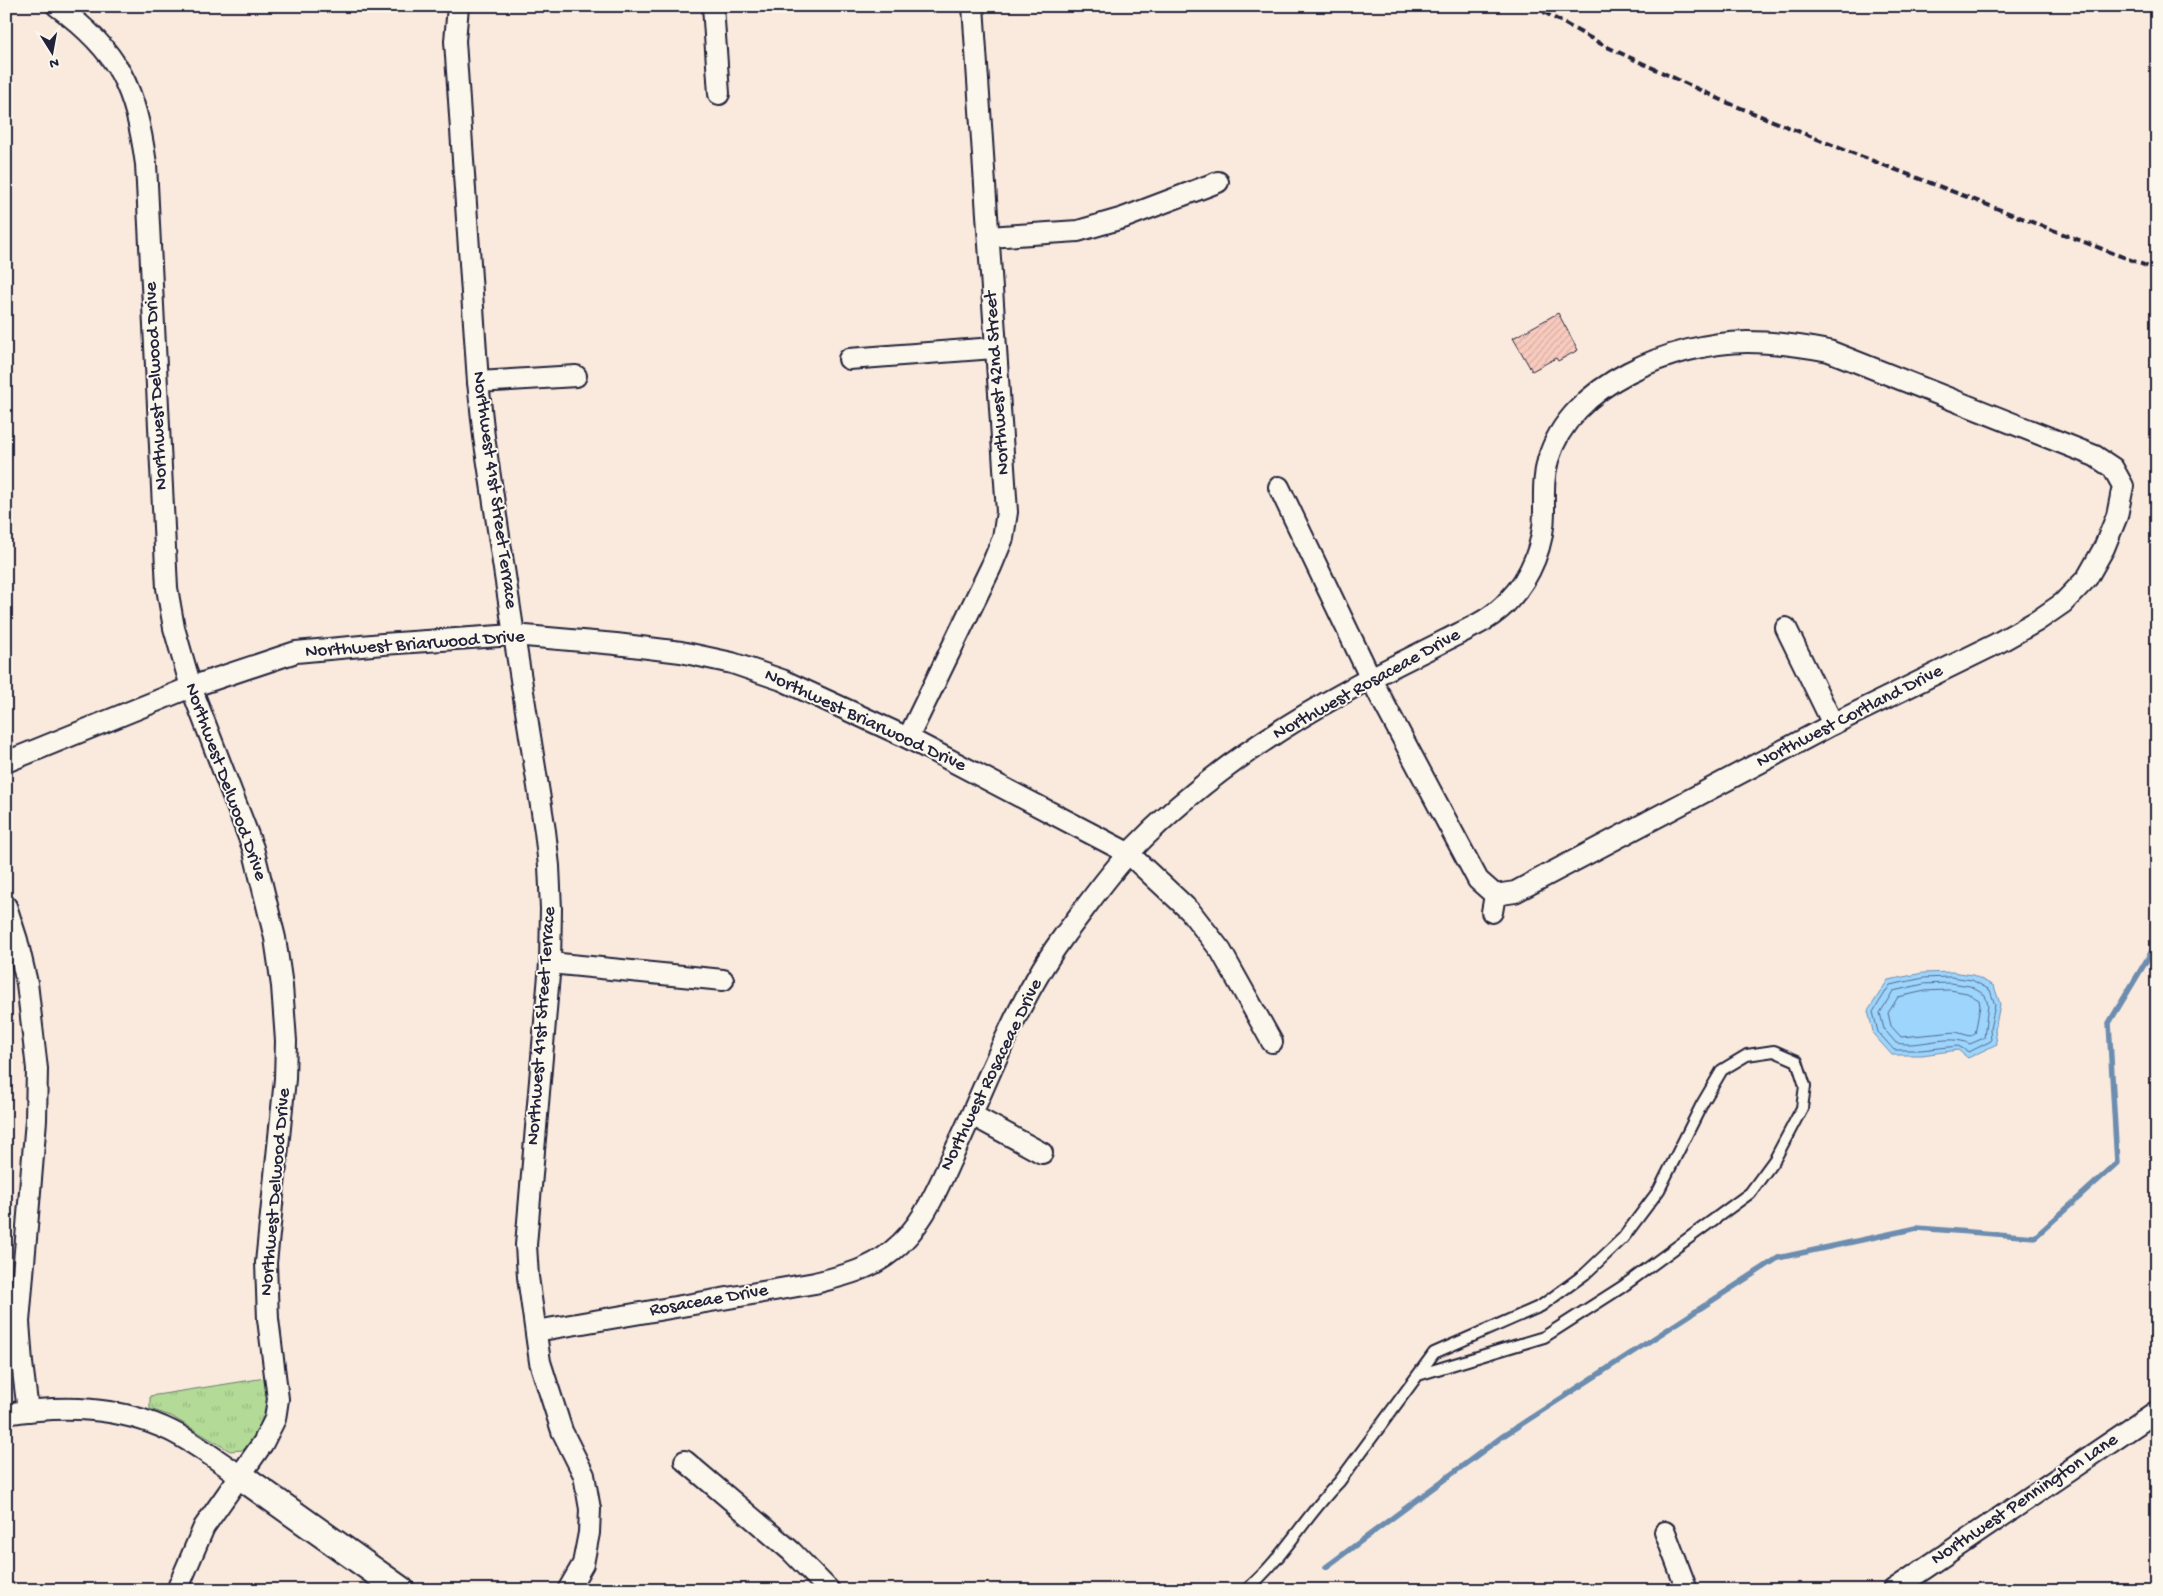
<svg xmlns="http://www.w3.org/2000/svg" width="2163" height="1596" viewBox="0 0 2163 1596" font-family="'Gochi Hand',sans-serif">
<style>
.grass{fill:url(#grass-tufts);stroke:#6a7e69}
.water{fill:#9dd5fd;stroke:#6c8daf}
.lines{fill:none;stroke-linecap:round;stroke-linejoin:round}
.shore{stroke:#536a89;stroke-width:1}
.stream{stroke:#6c8daf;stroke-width:5.5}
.building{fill:url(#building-hatch);stroke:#22223b}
.service-casing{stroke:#22223b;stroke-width:14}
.minor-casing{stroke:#22223b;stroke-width:24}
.tertiary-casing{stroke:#22223b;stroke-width:30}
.service{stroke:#fbf7ec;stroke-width:10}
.minor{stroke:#fbf7ec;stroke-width:20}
.tertiary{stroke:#fbf7ec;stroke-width:26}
.rail{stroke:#22223b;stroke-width:4;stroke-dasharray:8 4;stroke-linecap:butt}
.labels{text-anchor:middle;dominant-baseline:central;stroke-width:4;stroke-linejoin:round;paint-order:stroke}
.street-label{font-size:19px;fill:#22223b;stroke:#fbf7ec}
</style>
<defs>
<pattern id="grass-tufts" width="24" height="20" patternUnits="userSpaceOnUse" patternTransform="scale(1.25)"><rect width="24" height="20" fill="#b3da97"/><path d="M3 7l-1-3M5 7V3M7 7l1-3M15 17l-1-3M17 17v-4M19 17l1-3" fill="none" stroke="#9abb83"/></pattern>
<pattern id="building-hatch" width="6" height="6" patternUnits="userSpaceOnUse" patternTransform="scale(1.25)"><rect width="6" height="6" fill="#f9cbbe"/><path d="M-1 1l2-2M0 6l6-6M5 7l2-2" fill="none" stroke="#d5aea4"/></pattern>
</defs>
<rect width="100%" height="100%" fill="#faeade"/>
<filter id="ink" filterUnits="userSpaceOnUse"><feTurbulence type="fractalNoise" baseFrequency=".02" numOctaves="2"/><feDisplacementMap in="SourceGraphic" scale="10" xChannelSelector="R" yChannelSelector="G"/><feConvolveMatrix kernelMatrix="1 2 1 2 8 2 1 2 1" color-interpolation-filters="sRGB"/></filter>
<g filter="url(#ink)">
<!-- grass -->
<path class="grass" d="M265 1378 267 1401 263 1419 251 1444 243 1450 230 1451 171 1416 150 1409V1396Z"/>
<!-- water -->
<path class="water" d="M1952 972 1973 975 1994 986 2000 1004 1995 1030 1997 1044 1968 1058 1958 1050 1922 1055H1892L1874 1035 1868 1011 1888 980 1923 973Z"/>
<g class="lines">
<!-- shore -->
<g class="shore">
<path d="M1951 977 1972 980 1990 990 1995 1005 1990 1029 1991 1041 1969 1052 1958 1046 1921 1050H1894L1878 1032 1873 1012 1890 985 1924 978Z"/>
<path d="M1951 983 1970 986 1985 995 1988 1005 1984 1038 1970 1044C1948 1033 1920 1048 1896 1043L1884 1029 1880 1013 1893 991 1924 984Z"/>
<path d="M1950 990 1967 993 1979 1000 1980 1006 1975 1034 1970 1036 1956 1032 1901 1037 1891 1026 1888 1013 1898 997 1925 991Z"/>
</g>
<!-- stream -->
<path class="stream" d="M1326 1567 1503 1436 1778 1258 1917 1228 2035 1237 2117 1163 2109 1023 2157 943"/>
</g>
<!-- building -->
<path class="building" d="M1558 313 1578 350 1558 361 1556 358 1532 371 1513 338Z"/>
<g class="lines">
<!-- service casing -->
<g class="service-casing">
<path id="service" d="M1246 1590C1283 1559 1305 1516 1339 1482L1434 1353 1541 1306 1585 1274 1623 1238 1659 1190 1702 1104 1722 1070 1747 1055 1774 1051 1797 1061 1805 1086 1802 1108 1775 1159 1750 1193 1622 1287 1544 1337 1418 1375"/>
</g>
<!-- minor casing -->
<g class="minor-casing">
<g id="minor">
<path d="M57 6C120 53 135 87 146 164L167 588 174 628 191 687 253 848 275 938 282 986 286 1041 285 1079 266 1263 268 1319 278 1399 275 1419 263 1443 204 1527 177 1590"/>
<path d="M458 6 455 41 478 382 484 437 514 635 545 831 549 866 551 909 550 963 526 1245 528 1277 540 1362 562 1431 584 1475 590 1509 589 1533 583 1564 568 1590"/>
<path d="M713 6 719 94"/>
<path d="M989 237 1078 231 1123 218 1218 182"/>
<path d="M849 359 994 348"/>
<path d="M478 382 576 376"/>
<path d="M1279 487 1371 679 1478 880 1495 895"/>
<path d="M1786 628 1833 724"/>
<path d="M908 738 991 567 1003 538 1007 512 973 6"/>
<path d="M6 762 191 687 296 652 383 644 514 635 616 644 681 652 732 663 782 680 908 738 1128 853 1190 911 1221 951 1272 1042"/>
<path d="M6 906 17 940 27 983 37 1069 36 1120 19 1322 22 1363 28 1411"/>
<path d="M550 963 723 980"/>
<path d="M972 1115 1042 1153"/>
<path d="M536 1331 815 1283C842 1276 869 1270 891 1252 923 1227 937 1189 954 1153 989 1079 1017 999 1066 933 1087 906 1107 876 1131 851 1193 786 1268 734 1347 691 1379 673 1413 657 1446 640 1468 629 1493 619 1509 600 1531 577 1544 544 1544 512 1544 493 1543 479 1548 460 1570 383 1674 343 1747 342 1775 342 1802 346 1829 351L2095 456 2113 468 2123 486 2117 516 2104 548 2087 578 2063 603 2037 621 1996 644 1833 724 1515 892 1495 895 1492 912"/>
<path d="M6 1414C63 1405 119 1406 171 1431 195 1443 217 1460 239 1475"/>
<path d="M685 1461 791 1551 829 1590"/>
<path d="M1665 1532 1687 1590"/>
<path d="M1893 1590 2157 1411"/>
</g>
</g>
<!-- tertiary casing -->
<g class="tertiary-casing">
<path id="tertiary" d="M239 1475 401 1590"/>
</g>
<!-- service -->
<use href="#service" class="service"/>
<!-- minor -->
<use href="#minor" class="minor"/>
<!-- tertiary -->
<use href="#tertiary" class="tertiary"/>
<!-- rail -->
<path class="rail" d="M1533 6 1603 45 1726 102 1842 149 2157 270"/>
</g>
</g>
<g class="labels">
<!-- street labels -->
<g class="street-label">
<text transform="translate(998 383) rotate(-94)">Northwest 42nd Street</text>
<text transform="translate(157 386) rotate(-93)">Northwest Delwood Drive</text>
<text transform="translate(494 490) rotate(82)">Northwest 41st Street Terrace</text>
<text transform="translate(415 645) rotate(-4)">Northwest Briarwood Drive</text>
<text transform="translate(1367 685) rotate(-29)">Northwest Rosaceae Drive</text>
<text transform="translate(1850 717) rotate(-27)">Northwest Cortland Drive</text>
<text transform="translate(865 721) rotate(25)">Northwest Briarwood Drive</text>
<text transform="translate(225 782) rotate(70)">Northwest Delwood Drive</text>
<text transform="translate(542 1026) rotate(-86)">Northwest 41st Street Terrace</text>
<text transform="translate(992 1075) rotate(-64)">Northwest Rosaceae Drive</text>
<text transform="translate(276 1192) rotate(-85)">Northwest Delwood Drive</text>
<text transform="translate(709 1301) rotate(-10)">Rosaceae Drive</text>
<text transform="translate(2025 1500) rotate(-34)">Northwest Pennington Lane</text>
</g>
</g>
<!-- margin -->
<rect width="2163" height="1596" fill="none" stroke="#fbf7ec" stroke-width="25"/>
<rect x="12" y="12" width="2138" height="1571" fill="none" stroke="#22223b" stroke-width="2" filter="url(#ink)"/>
<!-- north arrow -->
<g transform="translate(52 52) rotate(169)" stroke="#fbf7ec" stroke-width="4" paint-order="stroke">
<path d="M0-4L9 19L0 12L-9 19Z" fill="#22223b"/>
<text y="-8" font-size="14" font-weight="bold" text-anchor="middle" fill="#22223b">N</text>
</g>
</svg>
